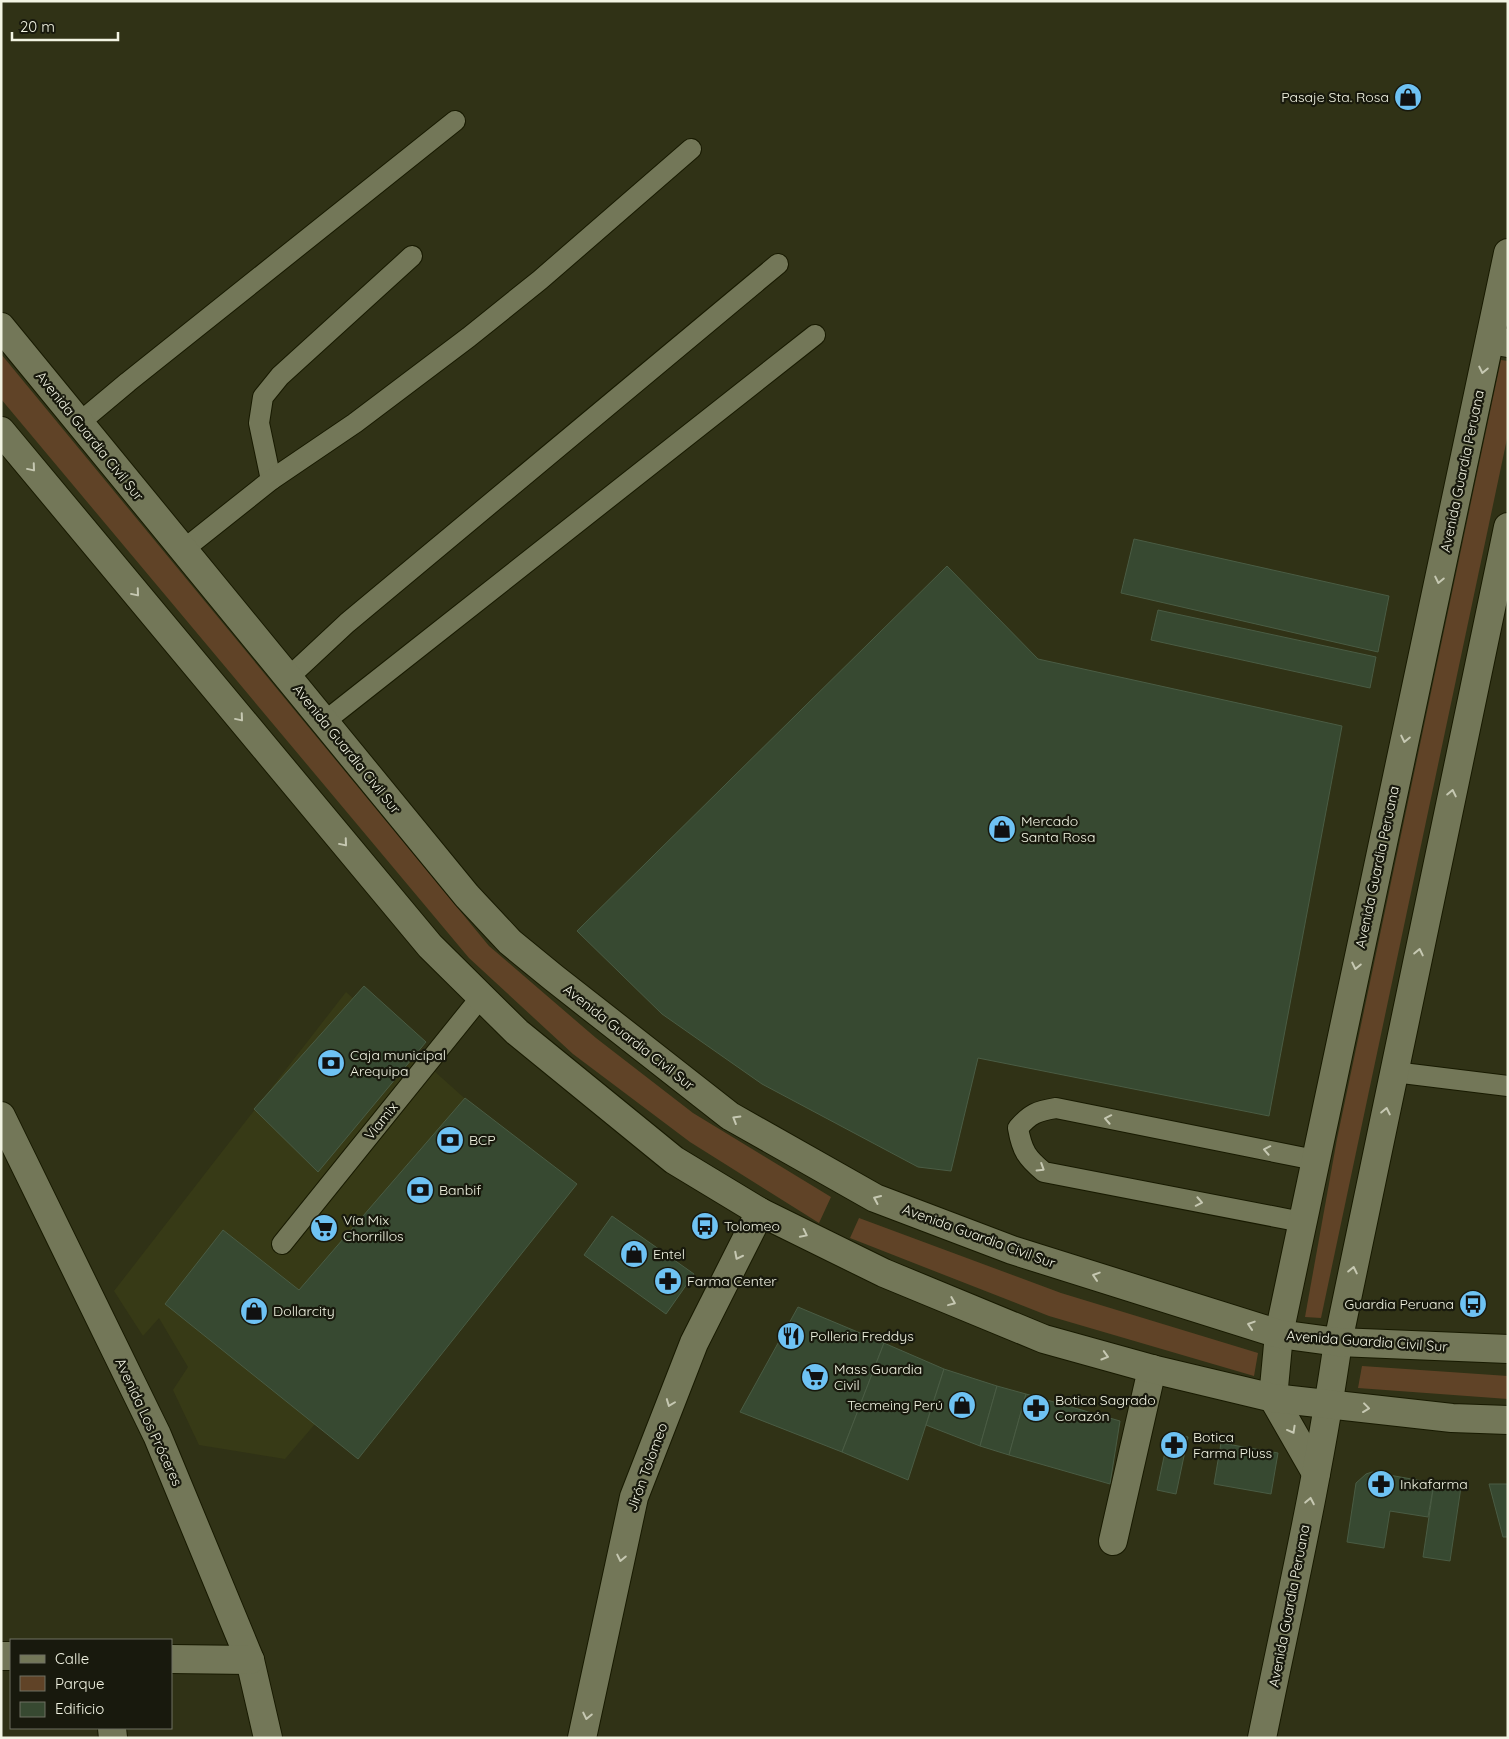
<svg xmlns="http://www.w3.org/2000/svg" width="1509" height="1739" viewBox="0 0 1509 1739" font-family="Quicksand,sans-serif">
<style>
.built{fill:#373a16}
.green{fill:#604327}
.building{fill:#374931;stroke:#4a5c44}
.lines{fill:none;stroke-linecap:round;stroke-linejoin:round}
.service-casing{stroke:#181a01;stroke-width:22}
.pedestrian-casing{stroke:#181a01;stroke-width:30}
.minor-casing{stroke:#181a01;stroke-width:30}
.tertiary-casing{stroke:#181a01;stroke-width:30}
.secondary-casing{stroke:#181a01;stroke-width:30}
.service{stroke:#737758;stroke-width:20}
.pedestrian{stroke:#737758;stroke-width:28}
.minor{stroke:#737758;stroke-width:28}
.tertiary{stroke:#737758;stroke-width:28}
.secondary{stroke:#737758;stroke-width:28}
.oneway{stroke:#c6c8b2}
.labels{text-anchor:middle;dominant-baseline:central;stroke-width:4.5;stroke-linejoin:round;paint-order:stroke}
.poi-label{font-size:14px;fill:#f2f4e3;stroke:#18190d;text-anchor:start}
.street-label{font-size:14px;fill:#f2f4e3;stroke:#18190d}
</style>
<rect width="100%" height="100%" fill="#303216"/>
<!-- built -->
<path class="built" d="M346 992 538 1164 285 1459 199 1445 173 1390 188 1367 159 1318 143 1336 114 1291Z"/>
<!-- green -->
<g class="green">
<path d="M1 354 489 946 596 1038 693 1113 831 1197 819 1223 690 1142 573 1054 469 958 1 399Z"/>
<path d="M1501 360 1508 361V434L1321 1318 1305 1317 1337 1139Z"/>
<path d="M859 1218 1061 1293 1258 1353 1254 1376 1049 1316 850 1238Z"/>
<path d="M1362 1366 1508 1376V1399L1358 1388Z"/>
</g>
<!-- building -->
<g class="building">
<path d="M1134 539 1389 596 1378 652 1121 593Z"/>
<path d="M947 566 1038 659 1342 726 1269 1116 978 1058 951 1171 918 1167 762 1084 662 1014 577 931Z"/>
<path d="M1158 610 1376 657 1370 688 1151 640Z"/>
<path d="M364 986 426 1042 318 1172 254 1109Z"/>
<path d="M465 1098 577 1184 358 1459 165 1304 223 1230 299 1290Z"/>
<path d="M612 1216 694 1274 666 1314 584 1255Z"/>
<path d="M798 1307 884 1343 842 1452 740 1412Z"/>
<path d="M884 1343 944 1369 908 1480 842 1452Z"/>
<path d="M944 1369 997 1386 980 1446 926 1425Z"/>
<path d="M997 1386 1026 1394 1009 1455 980 1446Z"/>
<path d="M1026 1394 1120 1421 1110 1484 1009 1455Z"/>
<path d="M1169 1433 1188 1437 1176 1494 1157 1490Z"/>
<path d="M1221 1443 1278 1453 1271 1494 1214 1484Z"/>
<path d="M1372 1472 1434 1483 1428 1517 1390 1511 1384 1548 1347 1542 1356 1483 1366 1474Z"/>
<path d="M1434 1483 1461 1487 1450 1561 1423 1557Z"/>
<path d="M1489 1484H1508V1537H1503Z"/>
</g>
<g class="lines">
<!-- service casing -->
<g class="service-casing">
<g id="service">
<path d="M79 423 128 382 455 121"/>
<path d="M271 480 259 423 263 397 280 376 412 256"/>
<path d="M183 550 271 480 355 423 469 337 540 280 691 149"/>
<path d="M288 678 347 623 778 264"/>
<path d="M324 722 815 335"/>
<path d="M1394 1072 1508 1086"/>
<path d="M1302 1222 1044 1172C1027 1158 1022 1151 1018 1128 1030 1114 1037 1111 1056 1108L1315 1160"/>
<path d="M282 1244 481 997"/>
</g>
</g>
<!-- pedestrian casing -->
<g class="pedestrian-casing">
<path id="pedestrian" d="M1113 1541 1152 1369"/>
</g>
<!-- minor casing -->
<g class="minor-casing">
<g id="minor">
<path d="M1490 340 1508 343"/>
<path d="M1 1116 157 1435 250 1660 268 1738"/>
<path d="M1 1656H11"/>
<path d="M171 1659 250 1660"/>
<path d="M112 1728 113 1738"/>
</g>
</g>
<!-- tertiary casing -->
<g class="tertiary-casing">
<g id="tertiary">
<path d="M1316 1473 1273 1398 1279 1334 1508 253"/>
<path d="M582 1738 634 1497 694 1343 760 1212"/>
<path d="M1262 1738C1289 1606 1319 1475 1338 1342L1508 527"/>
</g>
</g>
<!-- secondary casing -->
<g class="secondary-casing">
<g id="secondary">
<path d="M1 327 467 896 510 942 554 978 730 1116 875 1198 1012 1250 1279 1334 1338 1342 1508 1349"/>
<path d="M1 431 430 946 517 1032 674 1160 760 1212 884 1273 1044 1339 1152 1369 1273 1398 1452 1418 1508 1420"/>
</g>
</g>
<!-- service -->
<use href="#service" class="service"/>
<!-- pedestrian -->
<use href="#pedestrian" class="pedestrian"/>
<!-- minor -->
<use href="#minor" class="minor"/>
<!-- tertiary -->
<use href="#tertiary" class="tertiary"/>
<!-- secondary -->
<use href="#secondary" class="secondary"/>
</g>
<!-- one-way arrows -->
<defs><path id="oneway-chevron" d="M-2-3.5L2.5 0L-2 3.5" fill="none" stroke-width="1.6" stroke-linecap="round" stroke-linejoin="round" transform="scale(1.25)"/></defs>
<g class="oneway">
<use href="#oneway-chevron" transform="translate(1483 370) rotate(102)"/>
<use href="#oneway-chevron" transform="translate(32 468) rotate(50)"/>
<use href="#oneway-chevron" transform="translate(1439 580) rotate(102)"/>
<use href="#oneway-chevron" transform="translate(136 593) rotate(50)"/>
<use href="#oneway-chevron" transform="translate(240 718) rotate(50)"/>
<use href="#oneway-chevron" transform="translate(1405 739) rotate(102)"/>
<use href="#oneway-chevron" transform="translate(1452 793) rotate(-78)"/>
<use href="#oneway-chevron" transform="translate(344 843) rotate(50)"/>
<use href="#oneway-chevron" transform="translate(1419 952) rotate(-78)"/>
<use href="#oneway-chevron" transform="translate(1356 966) rotate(102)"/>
<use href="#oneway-chevron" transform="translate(1386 1111) rotate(-78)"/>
<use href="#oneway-chevron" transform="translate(736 1119) rotate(-149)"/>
<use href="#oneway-chevron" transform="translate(1108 1119) rotate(-169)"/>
<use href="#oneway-chevron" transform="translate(1267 1150) rotate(-169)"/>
<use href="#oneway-chevron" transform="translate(1041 1168) rotate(32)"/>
<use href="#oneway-chevron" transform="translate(877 1199) rotate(-156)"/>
<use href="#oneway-chevron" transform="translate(1199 1202) rotate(11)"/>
<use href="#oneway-chevron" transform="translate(804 1234) rotate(26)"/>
<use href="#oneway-chevron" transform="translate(738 1256) rotate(117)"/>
<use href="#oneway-chevron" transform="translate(1353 1270) rotate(-78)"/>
<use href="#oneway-chevron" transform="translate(1096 1276) rotate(-162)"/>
<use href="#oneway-chevron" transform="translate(952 1302) rotate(22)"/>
<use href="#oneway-chevron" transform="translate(1251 1325) rotate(-162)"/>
<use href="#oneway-chevron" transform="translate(1105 1356) rotate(16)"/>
<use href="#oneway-chevron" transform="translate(670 1403) rotate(111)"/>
<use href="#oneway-chevron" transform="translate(1366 1408) rotate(7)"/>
<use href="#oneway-chevron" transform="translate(1292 1430) rotate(61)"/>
<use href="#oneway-chevron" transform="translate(1310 1501) rotate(-79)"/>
<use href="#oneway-chevron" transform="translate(621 1558) rotate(102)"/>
<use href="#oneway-chevron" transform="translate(587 1716) rotate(102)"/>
</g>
<!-- icons -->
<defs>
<g id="shop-disc" transform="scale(1.4375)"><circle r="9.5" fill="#6ec2f3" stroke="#18190d"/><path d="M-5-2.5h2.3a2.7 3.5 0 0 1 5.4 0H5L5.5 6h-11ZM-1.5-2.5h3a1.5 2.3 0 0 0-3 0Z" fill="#111"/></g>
<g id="bank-disc" transform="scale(1.4375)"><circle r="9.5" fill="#6ec2f3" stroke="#18190d"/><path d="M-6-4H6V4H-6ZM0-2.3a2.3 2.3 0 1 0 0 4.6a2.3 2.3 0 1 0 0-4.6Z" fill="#111"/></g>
<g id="bus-disc" transform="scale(1.4375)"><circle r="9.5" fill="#6ec2f3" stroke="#18190d"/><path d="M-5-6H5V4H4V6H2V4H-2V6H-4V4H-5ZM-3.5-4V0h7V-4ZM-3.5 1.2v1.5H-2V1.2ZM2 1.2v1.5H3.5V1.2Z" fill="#111"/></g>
<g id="supermarket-disc" transform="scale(1.4375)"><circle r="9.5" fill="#6ec2f3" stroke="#18190d"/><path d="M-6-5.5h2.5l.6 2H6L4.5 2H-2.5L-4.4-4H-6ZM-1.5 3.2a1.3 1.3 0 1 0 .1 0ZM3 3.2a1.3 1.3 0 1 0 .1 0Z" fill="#111"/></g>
<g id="pharmacy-disc" transform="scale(1.4375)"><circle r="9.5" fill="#6ec2f3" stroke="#18190d"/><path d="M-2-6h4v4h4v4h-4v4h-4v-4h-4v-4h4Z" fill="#111"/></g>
<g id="restaurant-disc" transform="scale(1.4375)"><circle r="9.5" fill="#6ec2f3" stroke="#18190d"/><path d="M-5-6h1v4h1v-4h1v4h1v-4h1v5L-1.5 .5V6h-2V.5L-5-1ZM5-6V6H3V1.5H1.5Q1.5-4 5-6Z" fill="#111"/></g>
</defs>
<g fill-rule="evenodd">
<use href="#shop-disc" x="1408" y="97"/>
<use href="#shop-disc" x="1002" y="829"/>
<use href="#bank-disc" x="331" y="1063"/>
<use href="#bank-disc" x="450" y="1140"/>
<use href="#bank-disc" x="420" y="1190"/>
<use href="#bus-disc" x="705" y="1226"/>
<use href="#supermarket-disc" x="324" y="1228"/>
<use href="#shop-disc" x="634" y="1254"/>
<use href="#pharmacy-disc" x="668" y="1281"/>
<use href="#bus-disc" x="1473" y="1304"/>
<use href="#shop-disc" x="254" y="1311"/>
<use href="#restaurant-disc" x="791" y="1336"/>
<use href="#supermarket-disc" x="815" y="1377"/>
<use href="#shop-disc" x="962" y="1405"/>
<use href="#pharmacy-disc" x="1036" y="1408"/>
<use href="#pharmacy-disc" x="1174" y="1445"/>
<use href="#pharmacy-disc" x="1381" y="1484"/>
</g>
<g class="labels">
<!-- poi labels -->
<g class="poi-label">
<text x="1389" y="97" text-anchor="end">Pasaje Sta. Rosa</text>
<text x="1021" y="821">Mercado<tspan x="1021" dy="16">Santa Rosa</tspan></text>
<text x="350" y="1055">Caja municipal<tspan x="350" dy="16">Arequipa</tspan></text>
<text x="469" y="1140">BCP</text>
<text x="439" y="1190">Banbif</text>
<text x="343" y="1220">Vía Mix<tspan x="343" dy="16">Chorrillos</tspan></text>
<text x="724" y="1226">Tolomeo</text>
<text x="653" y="1254">Entel</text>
<text x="687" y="1281">Farma Center</text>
<text x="1454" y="1304" text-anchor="end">Guardia Peruana</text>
<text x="273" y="1311">Dollarcity</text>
<text x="810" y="1336">Polleria Freddys</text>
<text x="834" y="1369">Mass Guardia<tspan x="834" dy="16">Civil</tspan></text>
<text x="1055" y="1400">Botica Sagrado<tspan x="1055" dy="16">Corazón</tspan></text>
<text x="943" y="1405" text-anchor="end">Tecmeing Perú</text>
<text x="1193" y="1437">Botica<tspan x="1193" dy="16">Farma Pluss</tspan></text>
<text x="1400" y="1484">Inkafarma</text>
</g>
<!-- street labels -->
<g class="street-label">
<text transform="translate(90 436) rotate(51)">Avenida Guardia Civil Sur</text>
<text transform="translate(1462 471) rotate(-78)">Avenida Guardia Peruana</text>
<text transform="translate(347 749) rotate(51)">Avenida Guardia Civil Sur</text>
<text transform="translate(1377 867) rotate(-78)">Avenida Guardia Peruana</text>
<text transform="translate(629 1037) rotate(38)">Avenida Guardia Civil Sur</text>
<text transform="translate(381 1121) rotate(-51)">Viamix</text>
<text transform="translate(979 1236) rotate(20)">Avenida Guardia Civil Sur</text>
<text transform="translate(1367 1341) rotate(4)">Avenida Guardia Civil Sur</text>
<text transform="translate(149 1422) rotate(65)">Avenida Los Próceres</text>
<text transform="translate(647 1467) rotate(-70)">Jirón Tolomeo</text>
<text transform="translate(1289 1606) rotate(-79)">Avenida Guardia Peruana</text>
</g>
</g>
<!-- border -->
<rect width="1509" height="1739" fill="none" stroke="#f2f4e3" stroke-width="5"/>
<!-- legend -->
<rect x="10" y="1639" width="162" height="90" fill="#18190d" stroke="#6f7163"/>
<rect x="20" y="1655" width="25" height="8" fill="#737758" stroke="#6f7163"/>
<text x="55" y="1664" font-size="15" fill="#f2f4e3">Calle</text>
<rect x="20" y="1676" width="25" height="15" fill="#604327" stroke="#6f7163"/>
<text x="55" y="1689" font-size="15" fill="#f2f4e3">Parque</text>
<rect x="20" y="1702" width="25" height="15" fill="#374931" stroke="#6f7163"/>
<text x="55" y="1714" font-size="15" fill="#f2f4e3">Edificio</text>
<!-- scale -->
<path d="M12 32v8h106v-8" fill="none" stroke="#f2f4e3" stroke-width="2.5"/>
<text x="20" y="32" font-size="15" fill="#f2f4e3" stroke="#18190d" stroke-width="4" paint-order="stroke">20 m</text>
</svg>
